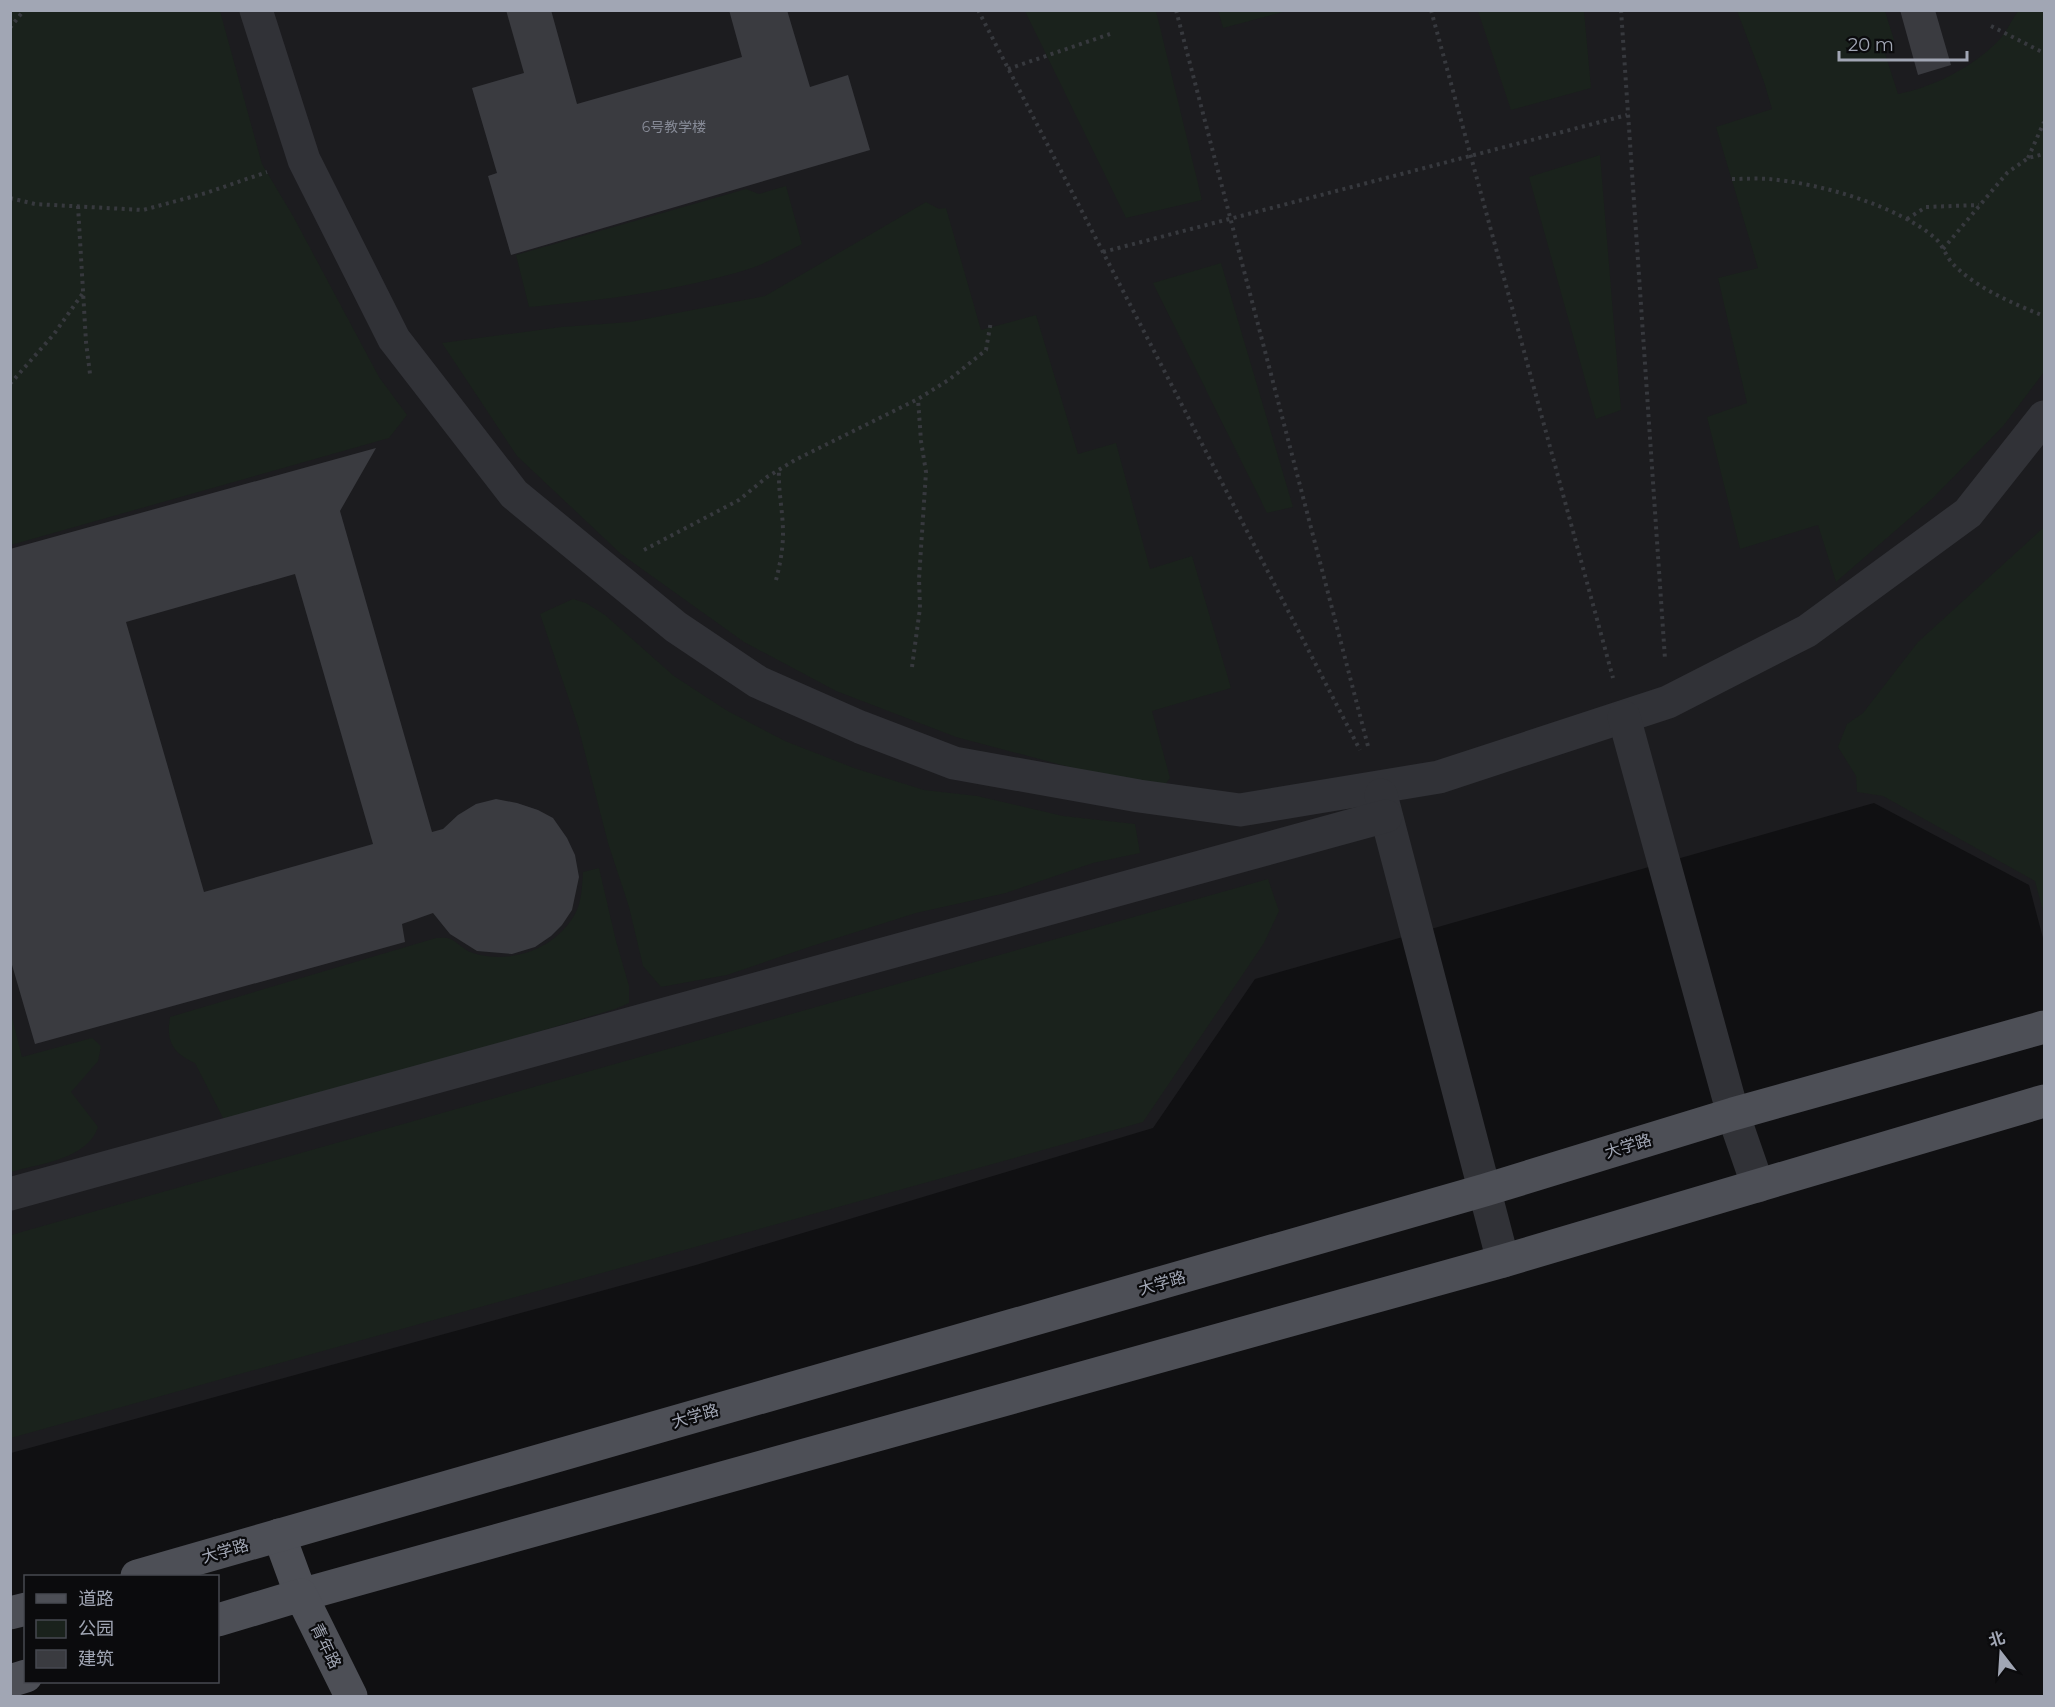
<svg xmlns="http://www.w3.org/2000/svg" width="2055" height="1707" viewBox="0 0 2055 1707" font-family="Montserrat,'Noto Sans SC',sans-serif">
<style>
.built{fill:#1c1c1f}
.green{fill:#1a221c}
.building{fill:#3a3b40;fill-rule:evenodd}
.lines{fill:none;stroke-linecap:round;stroke-linejoin:round}
.path{stroke:#37393e;stroke-width:4;stroke-dasharray:3 4.5;stroke-linecap:butt}
.minor{stroke:#313237;stroke-width:33}
.major{stroke:#4d4f56;stroke-width:33}
.labels{text-anchor:middle;dominant-baseline:central;stroke-width:4.5;stroke-linejoin:round;paint-order:stroke}
.number-label{font-size:14px;fill:#878b97}
.street-label{font-size:16px;fill:#a1a6b4;stroke:#0b0b0d}
</style>
<rect width="100%" height="100%" fill="#101012"/>
<!-- built -->
<path class="built" d="M11 11H2044V942L2029 885 1874 803 1255 979 1153 1128 696 1265 11 1453Z"/>
<!-- green -->
<g class="green">
<path d="M11 10 220 11 262 164 293 216 379 377 407 415 389 438 11 545Z"/>
<path d="M1218 10H1287V11L1223 28Z"/>
<path d="M1025 11H1156L1202 200 1126 218Z"/>
<path d="M1478 11H1584L1591 88 1511 110Z"/>
<path d="M1737 11H1885L1894 40 1882 44 1898 94C1934 87 1975 66 2000 39 2007 31 2012 19 2018 11H2044V372L2004 425 1932 499 1836 582 1818 525 1740 549 1707 417 1747 403 1718 278 1758 268 1716 127 1772 109 1764 82Z"/>
<path d="M1600 155 1621 410 1596 419 1529 177Z"/>
<path d="M786 186 802 244C786 252 769 262 752 268 679 291 604 300 529 307L516 255 746 189 759 194Z"/>
<path d="M926 202 939 209 946 208 981 330 1036 315 1078 454 1116 443 1150 569 1192 556 1231 688 1152 711 1170 778 1164 786 1077 769 956 737 836 691 744 642 621 554 517 456 442 343 561 327 630 322 765 296Z"/>
<path d="M1221 263 1293 507 1267 513 1153 283Z"/>
<path d="M2044 527V915L2035 881 1883 796 1857 792 1856 776 1838 747 1847 724 1863 713 1918 642Z"/>
<path d="M573 599 586 603 605 615 674 676 726 710 785 741 854 768 924 790 977 796 1063 816 1135 824 1140 853 1093 863 1006 893 916 913 812 946 727 975 661 987 643 966 629 907 608 843 578 726 540 614Z"/>
<path d="M599 868 616 941 629 986V1003L615 1009 247 1118H223L195 1063C172 1053 166 1041 170 1017L436 938C440 938 447 937 450 939 458 942 463 950 473 953 511 965 557 949 576 912 582 900 582 885 583 872Z"/>
<path d="M1268 879 1279 911 1264 943 1143 1122 11 1438V1235Z"/>
<path d="M11 1013 22 1057 92 1038 101 1046 98 1061 71 1092 98 1127C88 1159 39 1164 11 1172Z"/>
</g>
<!-- building -->
<g class="building">
<path d="M506 10H551L577 104 742 57 729 10H787L810 87 848 75 870 150 511 255 488 176 497 173 472 88 524 73Z"/>
<path d="M1900 10H1935L1951 65 1918 75Z"/>
<path d="M376 448 340 511 432 832 443 829 458 815 476 804 496 799 517 803 538 810 553 818 567 838 575 855 579 877 572 910 562 925 551 936 535 947 512 954 477 951 450 934 433 913 402 924 405 942 35 1044 10 958V549ZM295 574 373 844 204 892 126 622Z"/>
</g>
<g class="lines">
<!-- path -->
<g class="path">
<path d="M978 10 1360 750"/>
<path d="M1176 10 1369 750"/>
<path d="M1431 10 1613 678"/>
<path d="M1621 10 1665 659"/>
<path d="M1991 26 2044 53"/>
<path d="M10 28 24 10"/>
<path d="M1008 69 1110 34"/>
<path d="M2028 158 2044 122"/>
<path d="M1732 179C1744 179 1756 178 1768 179 1819 183 1896 205 1935 238 1943 245 1946 257 1953 264 1976 288 2014 304 2044 316"/>
<path d="M10 198 35 204 143 210 206 193 267 172"/>
<path d="M78 206 86 342 90 374"/>
<path d="M1907 219 1926 207 1979 205"/>
<path d="M1943 249 2007 173 2028 158 2044 154"/>
<path d="M1103 252 1627 115"/>
<path d="M10 384 54 334 83 293"/>
<path d="M644 550 739 500 767 477 795 460 918 399 950 379 986 350 991 321"/>
<path d="M776 580C780 565 783 549 783 533 783 511 778 491 779 470"/>
<path d="M912 667 920 608 919 579 926 472 921 441 918 399"/>
</g>
<!-- minor -->
<g class="minor">
<path d="M256 10 304 160 394 339 514 494 676 627 758 682 860 727 954 763 1139 796 1240 810 1439 777 1668 702 1807 631 1968 513 2044 417"/>
<path d="M1624 717 1733 1114 1758 1186"/>
<path d="M1381 795 1503 1261"/>
<path d="M10 1194 1386 816"/>
</g>
<!-- major -->
<g class="major">
<path d="M279 1535 301 1595 1503 1261 2044 1101"/>
<path d="M137 1576 1485 1190 1733 1114 2044 1027"/>
<path d="M10 1613 26 1609"/>
<path d="M218 1620 301 1595 351 1696"/>
<path d="M10 1681 26 1676"/>
</g>
</g>
<g class="labels">
<!-- number labels -->
<g class="number-label">
<text x="674" y="127">6号教学楼</text>
</g>
<!-- street labels -->
<g class="street-label">
<text transform="translate(1628 1146) rotate(-17)">大学路</text>
<text transform="translate(1162 1283) rotate(-16)">大学路</text>
<text transform="translate(695 1416) rotate(-16)">大学路</text>
<text transform="translate(225 1551) rotate(-16)">大学路</text>
<text transform="translate(326 1646) rotate(64)">青年路</text>
</g>
</g>
<!-- border -->
<rect width="2055" height="1707" fill="none" stroke="#a1a6b4" stroke-width="24"/>
<!-- legend -->
<rect x="24" y="1575" width="195" height="108" fill="#0b0b0d" stroke="#474950" stroke-width="1.5"/>
<rect x="36" y="1594" width="30" height="9" fill="#4d4f56" stroke="#474950" stroke-width="1.5"/>
<text x="78" y="1605" font-size="18" fill="#a1a6b4">道路</text>
<rect x="36" y="1620" width="30" height="18" fill="#1a221c" stroke="#474950" stroke-width="1.5"/>
<text x="78" y="1635" font-size="18" fill="#a1a6b4">公园</text>
<rect x="36" y="1650" width="30" height="18" fill="#3a3b40" stroke="#474950" stroke-width="1.5"/>
<text x="78" y="1665" font-size="18" fill="#a1a6b4">建筑</text>
<!-- north arrow -->
<g transform="translate(2001 1653) rotate(343)" stroke="#0b0b0d" stroke-width="4.5" paint-order="stroke">
<path d="M0-4.5L10 22L0 15L-10 22Z" fill="#a1a6b4"/>
<text y="-9" font-size="16" font-weight="bold" text-anchor="middle" fill="#a1a6b4">北</text>
</g>
<!-- scale -->
<path d="M1839 51v9h128v-9" fill="none" stroke="#a1a6b4" stroke-width="3"/>
<text x="1848" y="51" font-size="18" fill="#a1a6b4" stroke="#0b0b0d" stroke-width="4.5" paint-order="stroke">20 m</text>
</svg>
